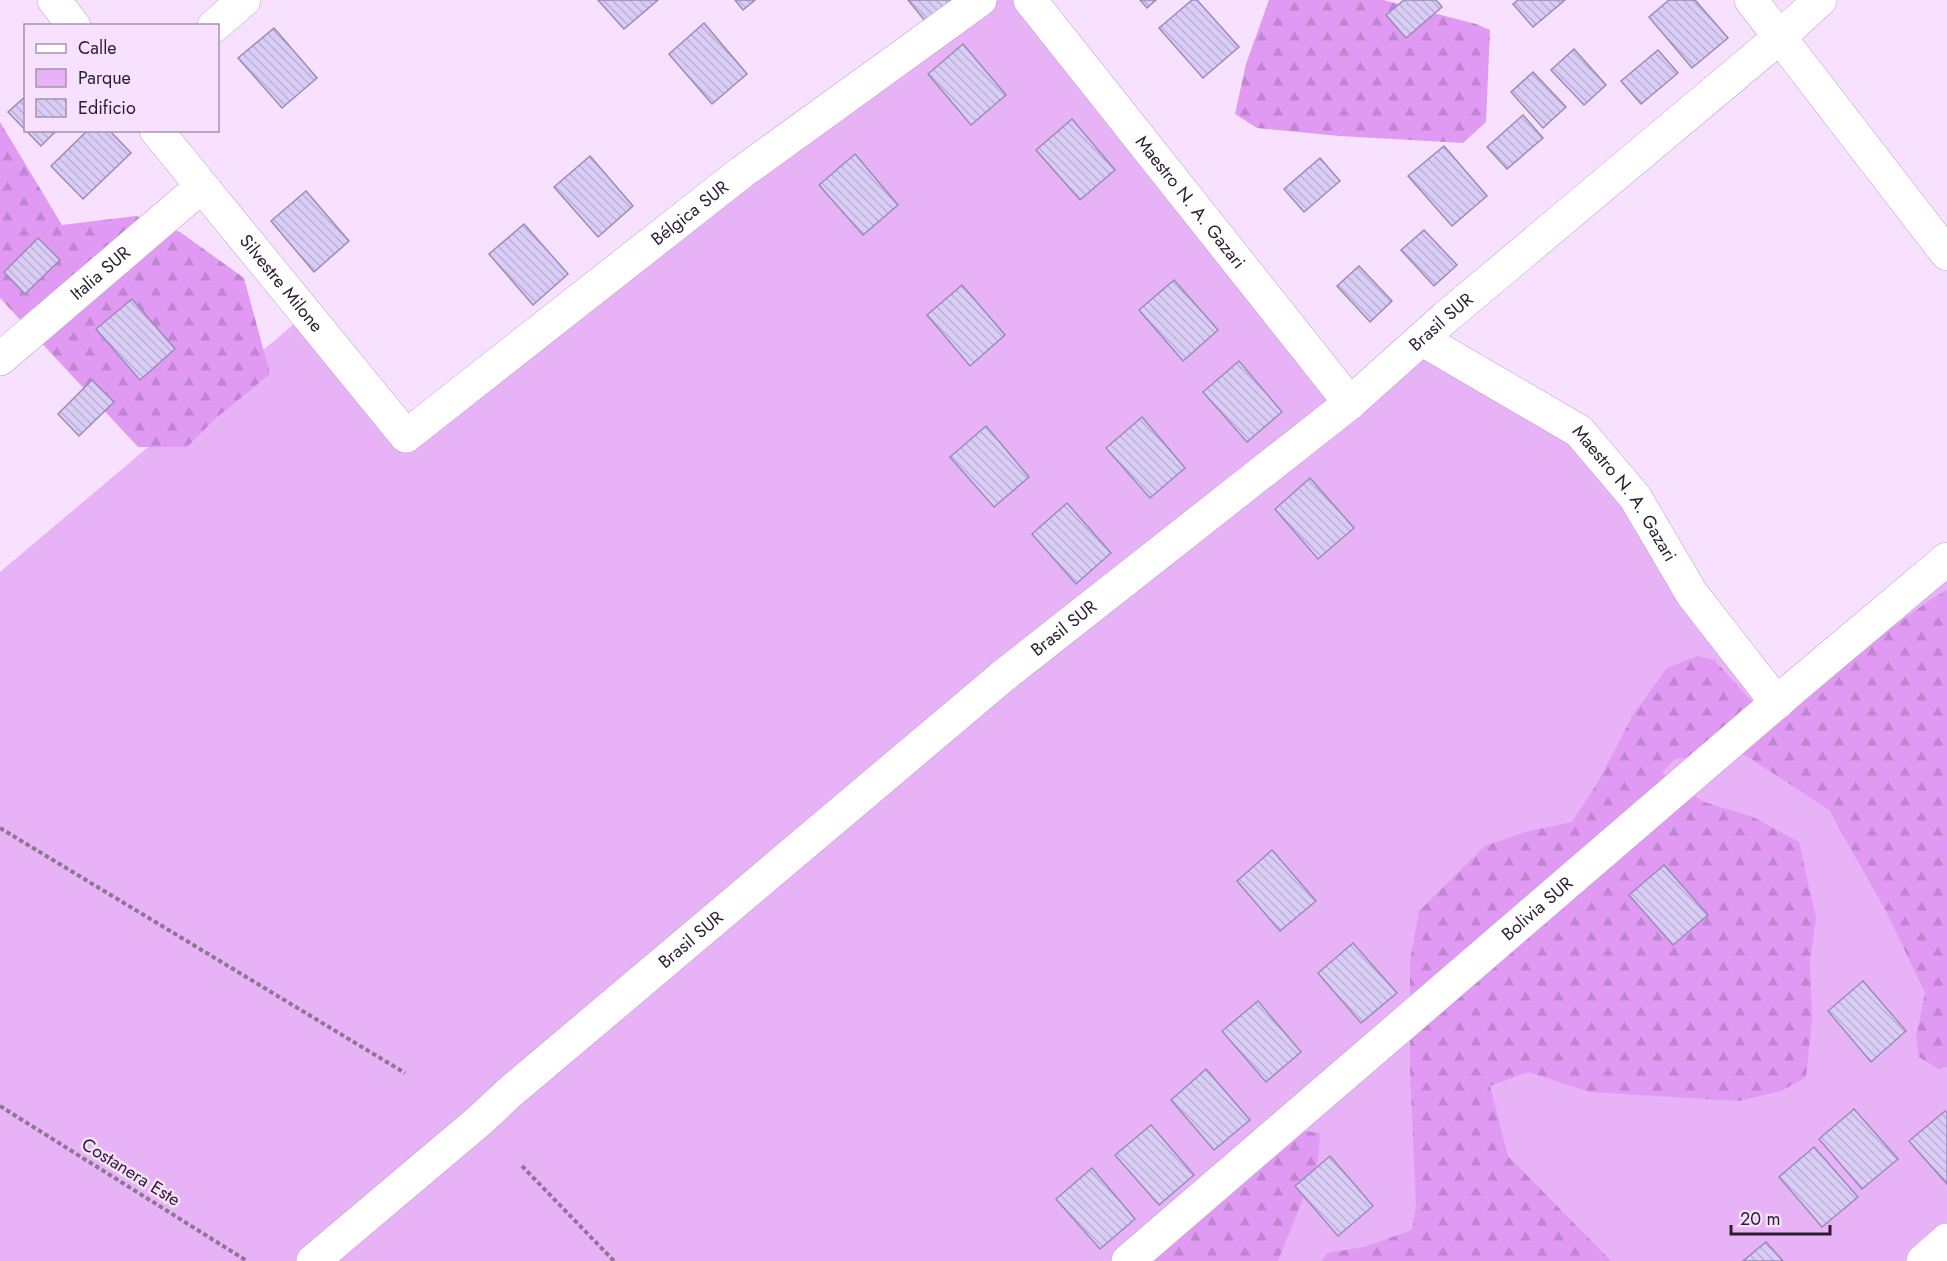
<svg xmlns="http://www.w3.org/2000/svg" width="1947" height="1261" viewBox="0 0 1947 1261" font-family="Jost,sans-serif">
<style>
.green{fill:#e8b2f6}
.forest{fill:url(#forest-firs)}
.building{fill:url(#building-back-hatch);stroke:#9b8abd;stroke-width:1.5}
.lines{fill:none;stroke-linecap:round;stroke-linejoin:round}
.minor-casing{stroke:#c29ecc;stroke-width:34}
.path{stroke:#8a788f;stroke-width:4;stroke-dasharray:4.5 3;stroke-linecap:butt}
.minor{stroke:#fff;stroke-width:33}
.labels{text-anchor:middle;dominant-baseline:central;stroke-width:5;stroke-linejoin:round;paint-order:stroke}
.street-label{font-size:18px;fill:#2c1e30;stroke:#f8e1fe}
</style>
<defs>
<pattern id="forest-firs" width="22" height="20" patternUnits="userSpaceOnUse" patternTransform="scale(1.5)"><rect width="22" height="20" fill="#e09af3"/><path d="M5 1l3.5 6h-7zM16 11l3.5 6h-7z" fill="#c084d1"/></pattern>
<pattern id="building-back-hatch" width="6" height="6" patternUnits="userSpaceOnUse" patternTransform="scale(1.5)"><rect width="6" height="6" fill="#d9cdf5"/><path d="M-1 5l2 2M0 0l6 6M5-1l2 2" fill="none" stroke="#bab0d2"/></pattern>
</defs>
<rect width="100%" height="100%" fill="#f8e1fe"/>
<!-- green -->
<path class="green" d="M980 0H1030L1350 403 1423 340 1579 431 1777 702 1947 559V1261H0V572L306 314 406 436Z"/>
<!-- forest -->
<g class="forest">
<path d="M1269 0H1383L1476 24 1490 30 1486 122 1463 143 1340 136 1257 128 1235 114 1246 64Z"/>
<path d="M0 122 62 225 136 216 180 232 244 278 270 374 216 418 187 447H138L0 298Z"/>
<path d="M1947 590V1067L1939 1069 1919 1057 1916 1037 1925 993 1887 913 1829 810 1745 755 1675 759 1662 773 1704 802 1753 817 1799 842 1816 918 1810 960 1812 1020 1806 1077 1781 1091 1739 1101 1590 1092 1528 1072 1490 1086 1508 1156 1611 1261H1322L1327 1253 1364 1247 1412 1230 1416 1206 1410 1071V961L1419 911 1485 846 1525 832 1572 822 1598 782 1634 713 1667 668 1697 656 1714 660 1757 707 1842 663 1932 599Z"/>
<path d="M1303 1131 1320 1133 1318 1161 1278 1261H1152Z"/>
</g>
<!-- building -->
<g class="building">
<path d="M598 0H658L624 29Z"/>
<path d="M735 0H755L743 10Z"/>
<path d="M908 0H953L926 22Z"/>
<path d="M1140 0H1156L1147 8Z"/>
<path d="M1192 0H1197L1239 47 1203 78 1159 28Z"/>
<path d="M1404 0H1436L1442 7 1406 38 1386 15Z"/>
<path d="M1518 0H1565L1533 27 1513 4Z"/>
<path d="M1669 0H1695L1728 38 1692 68 1649 17Z"/>
<path d="M704 23 747 74 712 104 669 54Z"/>
<path d="M274 28 317 78 282 108 238 58Z"/>
<path d="M963 44 1006 95 971 125 928 74Z"/>
<path d="M1574 49 1606 85 1584 105 1551 70Z"/>
<path d="M1658 50 1678 73 1641 104 1621 81Z"/>
<path d="M1533 72 1566 107 1543 128 1511 92Z"/>
<path d="M26 96V130H57L41 146 8 112Z"/>
<path d="M1523 115 1543 138 1507 169 1487 147Z"/>
<path d="M1072 119 1115 170 1080 200 1036 150Z"/>
<path d="M88 130H109L131 153 83 199 51 166Z"/>
<path d="M1444 146 1487 196 1452 226 1408 176Z"/>
<path d="M855 154 898 205 863 235 819 185Z"/>
<path d="M590 156 633 206 598 237 554 187Z"/>
<path d="M1320 158 1340 181 1304 212 1284 189Z"/>
<path d="M306 191 349 241 314 272 271 221Z"/>
<path d="M524 224 568 274 533 305 489 254Z"/>
<path d="M1424 230 1457 265 1434 286 1401 250Z"/>
<path d="M38 238 60 260 25 294 4 272Z"/>
<path d="M1359 266 1392 301 1370 322 1337 286Z"/>
<path d="M1174 280 1218 330 1183 361 1139 310Z"/>
<path d="M962 285 1005 335 970 366 927 315Z"/>
<path d="M132 299 175 349 140 380 96 329Z"/>
<path d="M1239 361 1282 412 1247 442 1203 392Z"/>
<path d="M92 380 114 402 79 436 58 414Z"/>
<path d="M1142 417 1185 468 1150 498 1106 448Z"/>
<path d="M986 426 1029 477 994 507 950 457Z"/>
<path d="M1310 478 1354 528 1318 559 1275 509Z"/>
<path d="M1067 503 1111 553 1076 584 1032 534Z"/>
<path d="M1272 850 1316 901 1280 931 1237 881Z"/>
<path d="M1664 865 1708 915 1673 945 1629 895Z"/>
<path d="M1353 943 1397 993 1361 1023 1318 973Z"/>
<path d="M1863 981 1906 1031 1871 1062 1828 1011Z"/>
<path d="M1258 1001 1301 1052 1266 1082 1222 1031Z"/>
<path d="M1206 1069 1250 1120 1214 1150 1171 1100Z"/>
<path d="M1854 1109 1898 1159 1862 1189 1819 1139Z"/>
<path d="M1945 1111 1947 1113V1184L1909 1141Z"/>
<path d="M1151 1125 1194 1175 1159 1205 1115 1155Z"/>
<path d="M1814 1147 1858 1197 1822 1227 1779 1177Z"/>
<path d="M1330 1156 1373 1206 1338 1236 1295 1186Z"/>
<path d="M1092 1168 1135 1219 1100 1249 1056 1199Z"/>
<path d="M1766 1242 1783 1261H1743Z"/>
</g>
<g class="lines">
<!-- minor casing -->
<g class="minor-casing">
<g id="minor">
<path d="M54 0 74 26"/>
<path id="s1" d="M1030 0 1350 403"/>
<path d="M1751 0 1947 254"/>
<path d="M214 26 244 0"/>
<path id="s2" d="M156 130 406 436 742 172 980 0"/>
<path id="s3" d="M1423 340 1579 431 1635 497 1692 594 1777 703"/>
<path id="s4" d="M0 359 201 187"/>
<path id="s5" d="M313 1261 479 1121 509 1093 1003 676 1350 403 1446 317 1780 37 1820 0"/>
<path id="s6" d="M1128 1261 1797 685 1947 559"/>
<path d="M1923 1261 1947 1240"/>
</g>
</g>
<!-- path -->
<g class="path">
<path d="M0 828 405 1073"/>
<path d="M0 1106 247 1261"/>
<path d="M522 1166 614 1261"/>
</g>
<!-- minor -->
<use href="#minor" class="minor"/>
</g>
<g class="labels">
<!-- street labels -->
<g class="street-label">
<text stroke="none"><textPath href="#s1" startOffset="258">Maestro N. A. Gazari</textPath></text>
<text stroke="none"><textPath href="#s2" startOffset="756">Bélgica SUR</textPath></text>
<text stroke="none"><textPath href="#s4" startOffset="132">Italia SUR</textPath></text>
<text stroke="none"><textPath href="#s2" startOffset="198">Silvestre Milone</textPath></text>
<text stroke="none"><textPath href="#s5" startOffset="1468">Brasil SUR</textPath></text>
<text stroke="none"><textPath href="#s3" startOffset="258">Maestro N. A. Gazari</textPath></text>
<text stroke="none"><textPath href="#s5" startOffset="982">Brasil SUR</textPath></text>
<text stroke="none"><textPath href="#s6" startOffset="540">Bolivia SUR</textPath></text>
<text stroke="none"><textPath href="#s5" startOffset="496">Brasil SUR</textPath></text>
<text transform="translate(131 1172) rotate(32)">Costanera Este</text>
</g>
</g>
<!-- legend -->
<rect x="24" y="24" width="195" height="108" fill="#f8e1fe" stroke="#a693ac" stroke-width="1.5"/>
<rect x="36" y="44" width="30" height="9" fill="#ffffff" stroke="#a693ac" stroke-width="1.5"/>
<text x="78" y="54" font-size="18" fill="#2c1e30">Calle</text>
<rect x="36" y="69" width="30" height="18" fill="#e8b2f6" stroke="#a693ac" stroke-width="1.5"/>
<text x="78" y="84" font-size="18" fill="#2c1e30">Parque</text>
<rect x="36" y="99" width="30" height="18" fill="url(#building-back-hatch)" stroke="#a693ac" stroke-width="1.5"/>
<text x="78" y="114" font-size="18" fill="#2c1e30">Edificio</text>
<!-- scale -->
<path d="M1731 1225v9h99v-9" fill="none" stroke="#2c1e30" stroke-width="3"/>
<text x="1740" y="1225" font-size="18" fill="#2c1e30" stroke="#f8e1fe" stroke-width="4.5" paint-order="stroke">20 m</text>
</svg>
